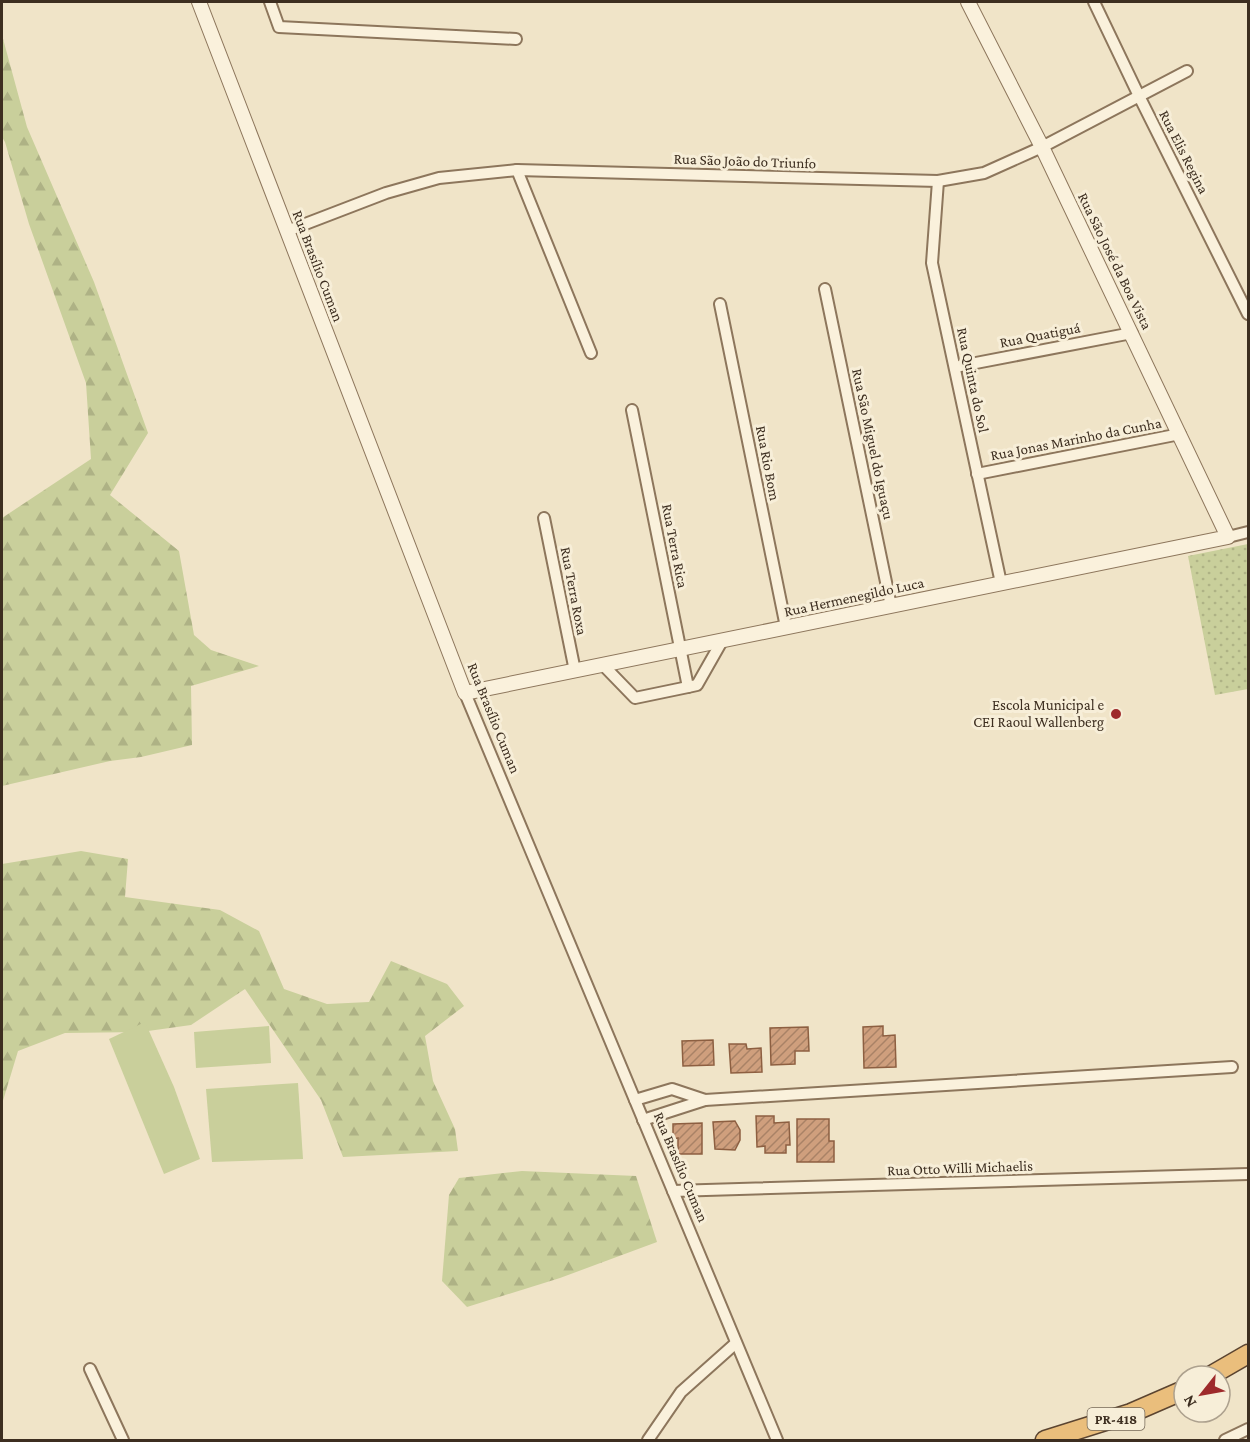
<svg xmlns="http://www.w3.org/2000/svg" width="1250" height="1442" viewBox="0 0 1250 1442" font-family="'Crimson Pro',serif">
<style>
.forest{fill:url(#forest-firs)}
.park{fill:url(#park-dots)}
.pitch{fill:#c9cf9b}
.building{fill:url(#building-hatch);stroke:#8d5f41;stroke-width:1.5}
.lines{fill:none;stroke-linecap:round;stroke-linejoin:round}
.minor-casing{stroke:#8d765c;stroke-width:14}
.tertiary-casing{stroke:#8d765c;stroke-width:16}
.trunk-casing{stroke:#5b4430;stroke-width:21}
.minor{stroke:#faf1dc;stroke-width:10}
.tertiary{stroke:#faf1dc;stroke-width:14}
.trunk{stroke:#eabe7c;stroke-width:18}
.poi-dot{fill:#9e2a2b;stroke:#f7eed8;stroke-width:2}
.labels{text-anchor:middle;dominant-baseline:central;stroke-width:6;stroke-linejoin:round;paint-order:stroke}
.shield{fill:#f7eed8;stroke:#756857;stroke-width:1.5}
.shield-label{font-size:14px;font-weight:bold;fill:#3d2e20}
.street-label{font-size:15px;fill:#3d2e20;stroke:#f7eed8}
.poi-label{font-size:15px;fill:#3d2e20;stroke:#f7eed8;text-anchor:end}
</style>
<defs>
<pattern id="forest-firs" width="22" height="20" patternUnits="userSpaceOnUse" patternTransform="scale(1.5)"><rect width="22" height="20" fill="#c9cf9b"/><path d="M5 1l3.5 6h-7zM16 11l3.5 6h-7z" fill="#aeb285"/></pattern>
<pattern id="park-dots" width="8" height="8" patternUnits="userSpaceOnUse" patternTransform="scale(1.5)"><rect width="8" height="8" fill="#c9cf9b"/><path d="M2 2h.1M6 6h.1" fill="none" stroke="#aeb285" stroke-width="1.8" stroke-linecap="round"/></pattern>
<pattern id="building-hatch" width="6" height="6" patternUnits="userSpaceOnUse" patternTransform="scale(1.5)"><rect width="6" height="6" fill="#cf9f7d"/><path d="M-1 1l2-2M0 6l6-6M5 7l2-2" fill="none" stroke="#a98266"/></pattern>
</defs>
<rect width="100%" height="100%" fill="#f0e4c8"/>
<!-- forest -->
<g class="forest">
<path d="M2 35 27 127 94 282 148 433 110 495 179 551 194 635 211 650 259 666 191 686 192 745 141 757 110 761 2 786V518L91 459 86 383 29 224 5 142 2 137Z"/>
<path d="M81 851 128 859 125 897 220 910 259 931 284 989 327 1004 369 1002 391 961 447 984 464 1006 425 1036 433 1081 455 1129 458 1151 343 1157 321 1100 245 989 191 1025 141 1032 65 1033 18 1051 2 1104V864Z"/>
<path d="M522 1171 636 1176 657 1242 560 1278 467 1307 442 1281 449 1195 459 1178Z"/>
</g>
<!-- park -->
<path class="park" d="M1248 544V689L1215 695 1188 556Z"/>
<!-- pitch -->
<g class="pitch">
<path d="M145 1022 174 1087 200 1159 164 1174 109 1039Z"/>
<path d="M269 1026 271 1063 196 1068 194 1032Z"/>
<path d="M298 1083 303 1159 212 1162 206 1089Z"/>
</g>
<!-- building -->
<g class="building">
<path d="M883 1026V1036L895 1035 896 1067 864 1068 863 1027Z"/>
<path d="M808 1027 809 1051H795V1064L771 1065 770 1028Z"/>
<path d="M713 1040 714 1065 683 1066 682 1041Z"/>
<path d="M729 1044H746L747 1049 761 1048 762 1072 731 1073Z"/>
<path d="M756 1116H774V1123L789 1122 790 1145H786V1153H765V1146L757 1147Z"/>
<path d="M797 1119H829V1141H834V1162H797Z"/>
<path d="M735 1121 740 1130V1140L735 1150 715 1149 713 1122Z"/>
<path d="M702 1123V1154H678V1138L673 1139V1124Z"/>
</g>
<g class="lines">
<!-- minor casing -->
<g class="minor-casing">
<g id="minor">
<path d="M270 2 279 27 516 39"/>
<path d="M1094 2 1139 96 1248 314"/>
<path d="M517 170 591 353"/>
<path d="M938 181 932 263 1001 583"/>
<path d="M287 231 386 193 439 178 517 170 938 181 984 173 1042 147 1187 71"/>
<path d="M825 289 891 606"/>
<path d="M720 304 786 627"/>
<path d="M955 367 1132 333"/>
<path d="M632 410 688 687"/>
<path d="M977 474 1180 434"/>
<path d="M544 518 575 671"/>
<path d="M1228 537 1248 532"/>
<path d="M603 665 635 698 688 687 697 685 722 641"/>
<path d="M465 693 777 1440"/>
<path d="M635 1100 672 1089 705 1100"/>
<path d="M643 1120 705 1100 1232 1067"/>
<path d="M673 1191 1248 1174"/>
<path d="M90 1369 123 1440"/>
<path d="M648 1440 681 1392 736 1343"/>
<path d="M1225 1440 1248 1429"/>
</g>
</g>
<!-- tertiary casing -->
<g class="tertiary-casing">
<path id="tertiary" d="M199 2 465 693 1228 537 1042 147 968 2"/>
</g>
<!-- trunk casing -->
<g class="trunk-casing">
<g id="trunk">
<path d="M1210 1376 1248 1354"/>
<path d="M1045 1440 1131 1413 1184 1390"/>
</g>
</g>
<!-- minor -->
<use href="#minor" class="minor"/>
<!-- tertiary -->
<use href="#tertiary" class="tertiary"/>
<!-- trunk -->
<use href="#trunk" class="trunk"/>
</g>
<!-- markers -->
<circle class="poi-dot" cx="1116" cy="714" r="6"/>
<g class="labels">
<!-- shield labels -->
<rect class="shield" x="1087.5" y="1408" width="57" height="22" rx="4.5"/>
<g class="shield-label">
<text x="1116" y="1419">PR-418</text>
</g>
<!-- street labels -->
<g class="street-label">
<text transform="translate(1184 152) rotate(63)">Rua Elis Regina</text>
<text transform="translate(745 161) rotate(2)">Rua São João do Triunfo</text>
<text transform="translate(1115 261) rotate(64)">Rua São José da Boa Vista</text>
<text transform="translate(318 266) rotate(69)">Rua Brasílio Cuman</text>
<text transform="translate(1040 335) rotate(-11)">Rua Quatiguá</text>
<text transform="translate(973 380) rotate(78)">Rua Quinta do Sol</text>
<text transform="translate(1076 439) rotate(-11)">Rua Jonas Marinho da Cunha</text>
<text transform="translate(873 444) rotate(78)">Rua São Miguel do Iguaçu</text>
<text transform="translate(768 463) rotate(79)">Rua Rio Bom</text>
<text transform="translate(675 546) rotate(79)">Rua Terra Rica</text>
<text transform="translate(574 591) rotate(79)">Rua Terra Roxa</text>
<text transform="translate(854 597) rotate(-12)">Rua Hermenegildo Luca</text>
<text transform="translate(494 718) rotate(68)">Rua Brasílio Cuman</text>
<text transform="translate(681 1167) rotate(67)">Rua Brasílio Cuman</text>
<text transform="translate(960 1168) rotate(-2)">Rua Otto Willi Michaelis</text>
</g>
<!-- poi labels -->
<g class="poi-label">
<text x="1104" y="705">Escola Municipal e<tspan x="1104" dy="17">CEI Raoul Wallenberg</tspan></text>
</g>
</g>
<!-- border -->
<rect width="1250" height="1442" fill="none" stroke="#3d2e20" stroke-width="6"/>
<!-- north arrow -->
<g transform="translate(1202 1394) rotate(239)"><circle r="28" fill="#f7eed8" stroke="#ada18e" stroke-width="1.5"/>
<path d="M0-4.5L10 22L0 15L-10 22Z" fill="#9e2a2b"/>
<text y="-9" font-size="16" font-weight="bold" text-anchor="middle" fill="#3d2e20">N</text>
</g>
</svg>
